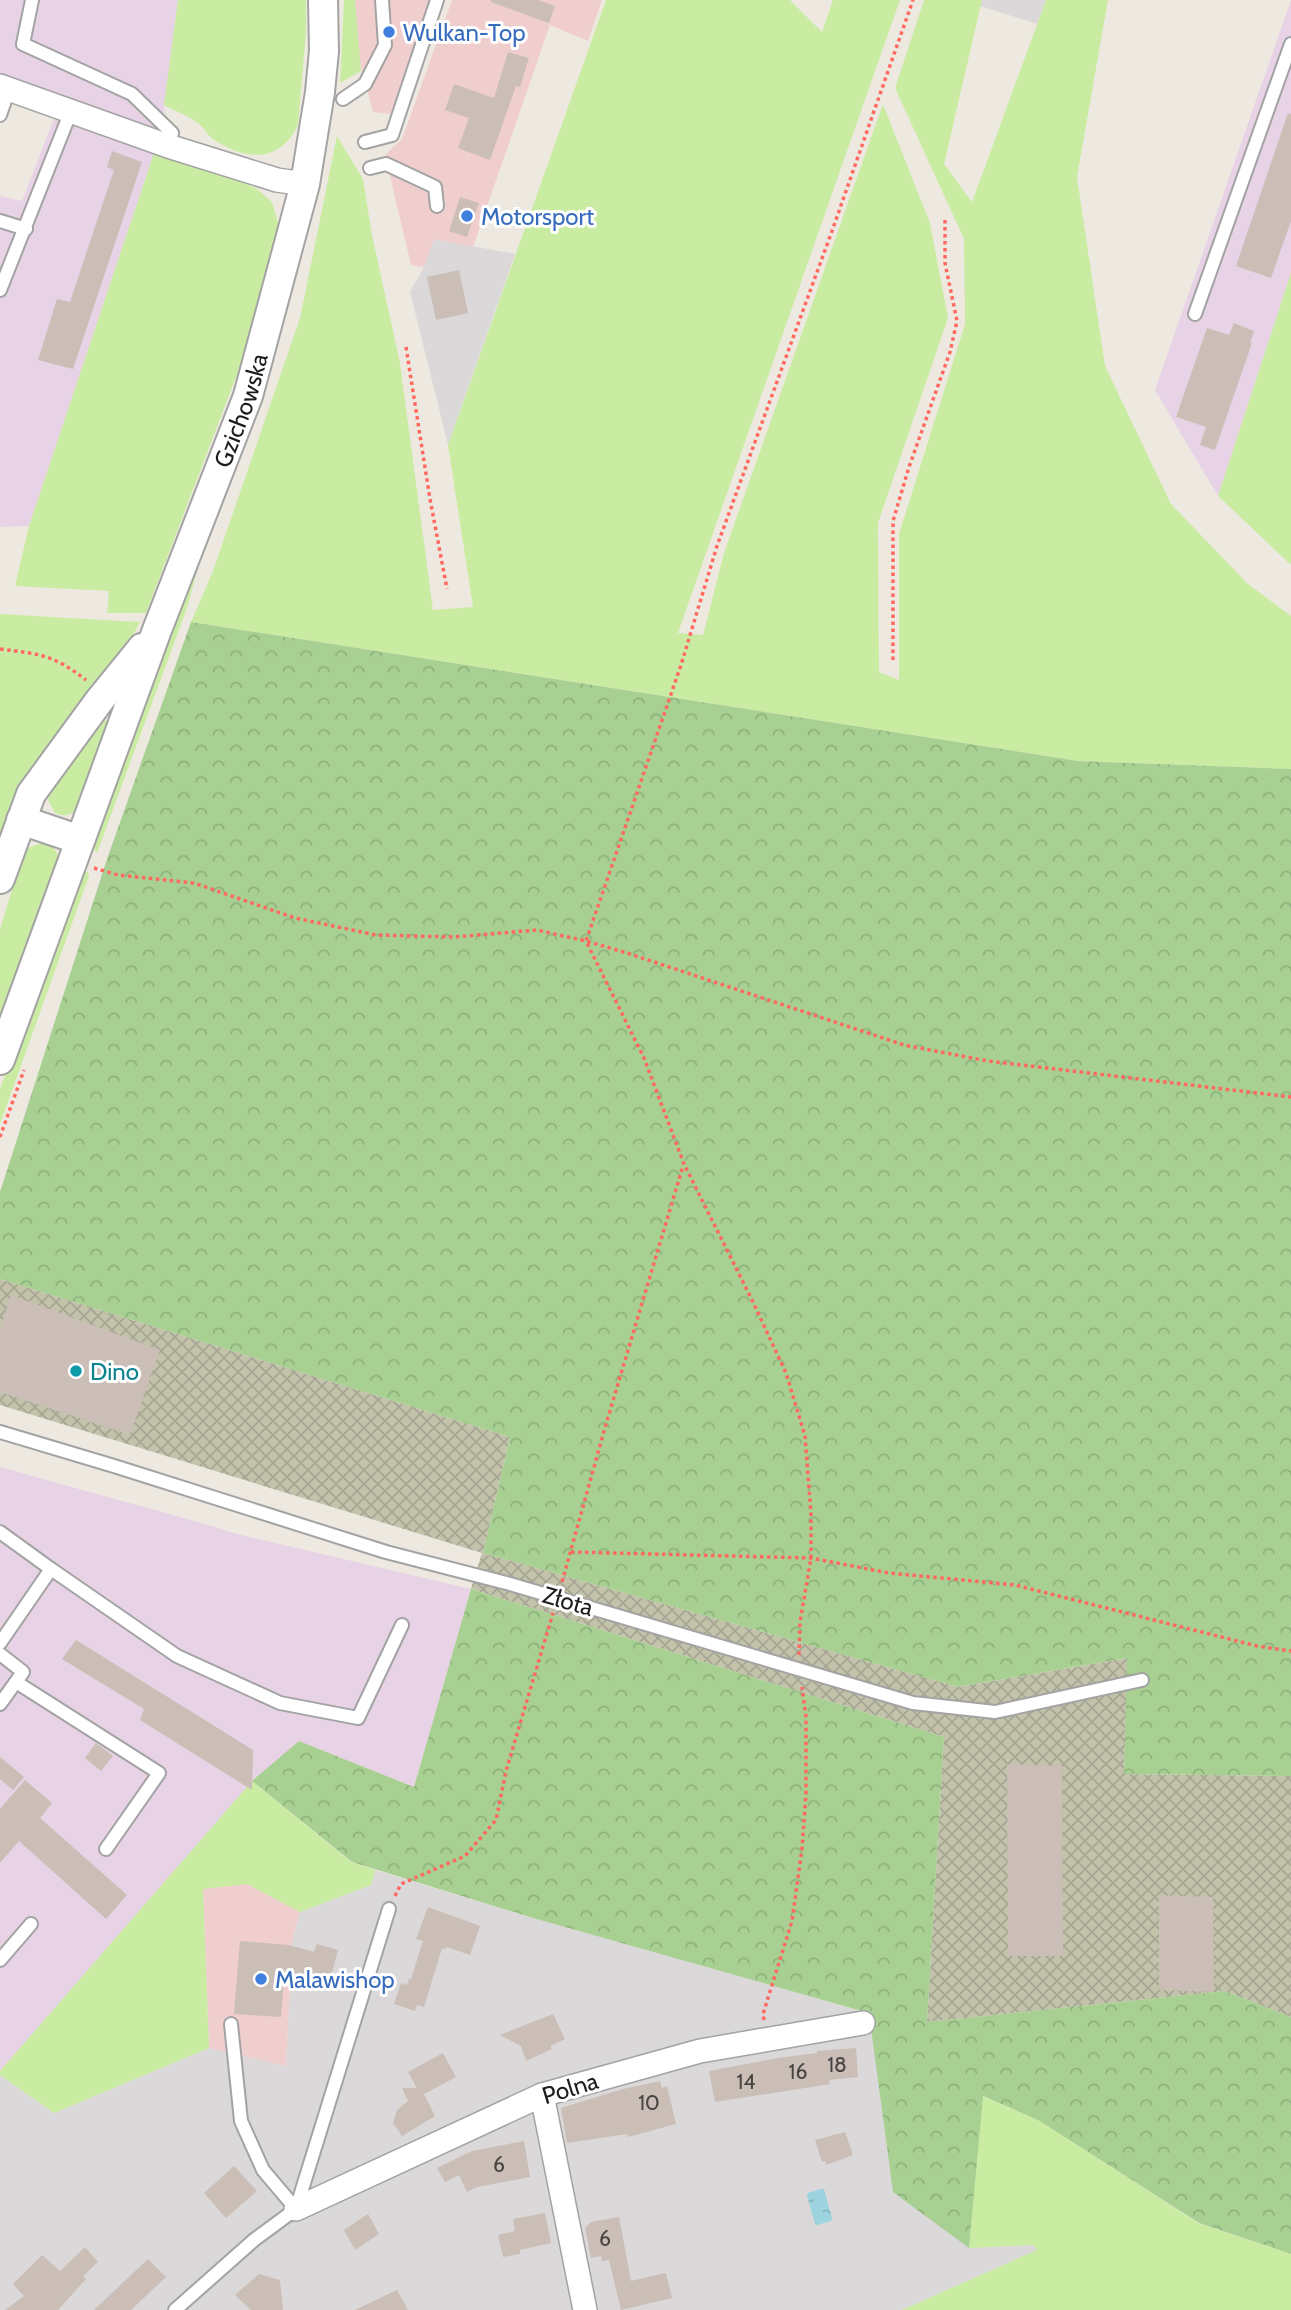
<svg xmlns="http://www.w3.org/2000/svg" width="1291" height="2310" viewBox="0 0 1291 2310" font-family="Cabin,sans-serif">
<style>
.residential{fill:#dad8d9}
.commercial{fill:#f1cece}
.industrial{fill:#e8d2e5}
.construction{fill:url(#construction-cross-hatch)}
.grass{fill:#caeca2}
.forest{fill:url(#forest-crowns)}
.water{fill:url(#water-ripples)}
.building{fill:#cabeb6}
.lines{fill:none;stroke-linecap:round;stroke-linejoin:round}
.service-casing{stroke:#a3a3a3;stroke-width:16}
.minor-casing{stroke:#a3a3a3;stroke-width:26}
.tertiary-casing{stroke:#a3a3a3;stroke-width:32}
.path{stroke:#ff6960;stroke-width:3.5;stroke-dasharray:3.5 3.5;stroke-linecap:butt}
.service{stroke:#fff;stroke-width:12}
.minor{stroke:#fff;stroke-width:23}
.tertiary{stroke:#fff;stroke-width:28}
.shop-dot{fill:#3f7fe0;stroke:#fff;stroke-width:2.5}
.culture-dot{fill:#0f9aa8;stroke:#fff;stroke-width:2.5}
.labels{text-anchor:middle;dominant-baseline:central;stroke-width:6;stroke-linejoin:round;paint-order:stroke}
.number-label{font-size:21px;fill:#484442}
.shop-label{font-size:24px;fill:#366cbe;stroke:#fff;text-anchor:start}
.street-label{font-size:24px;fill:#1c1c1c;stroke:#fff}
.culture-label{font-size:24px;fill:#0d838f;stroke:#fff;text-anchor:start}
</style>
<defs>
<pattern id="construction-cross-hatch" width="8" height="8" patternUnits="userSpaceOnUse" patternTransform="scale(1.75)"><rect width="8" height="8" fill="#c3c2ab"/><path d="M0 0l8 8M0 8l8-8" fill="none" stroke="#a7a693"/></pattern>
<pattern id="forest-crowns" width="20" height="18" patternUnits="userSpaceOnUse" patternTransform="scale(1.75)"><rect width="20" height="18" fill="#a7d092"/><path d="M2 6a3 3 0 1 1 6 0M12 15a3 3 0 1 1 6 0" fill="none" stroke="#8fb27d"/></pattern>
<pattern id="water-ripples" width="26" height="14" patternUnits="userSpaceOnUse" patternTransform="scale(1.75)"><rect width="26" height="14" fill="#9dd3df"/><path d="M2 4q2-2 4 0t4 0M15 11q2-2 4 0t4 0" fill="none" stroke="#87b5bf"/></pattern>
</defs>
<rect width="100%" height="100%" fill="#eee9e0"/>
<!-- residential -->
<g class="residential">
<path d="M982 0H1046L1037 24 980 6Z"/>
<path d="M434 239 515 254 448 445 410 292 424 267Z"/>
<path d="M375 1870 533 1918 869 2013 969 2248 1033 2245 1038 2250 902 2310H0V2075L54 2113 209 2048 286 2066 292 1942 300 1912 371 1885Z"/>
</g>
<!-- commercial -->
<g class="commercial">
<path d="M355 0H431L392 114 373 112 360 65Z"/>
<path d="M452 0H602L588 41 550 25 473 247 434 239 424 267 411 265 385 155 402 139Z"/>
<path d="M247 1884 300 1912 292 1942 286 2066 209 2048 203 1889Z"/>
</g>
<!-- industrial -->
<g class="industrial">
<path d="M0 0H178L161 133 0 73Z"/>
<path d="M1291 0V273L1218 496 1155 390Z"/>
<path d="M54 119 154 153 29 526 0 527V196L22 201Z"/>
<path d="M0 1467 198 1522 237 1534 471 1589 414 1787 299 1741 252 1782 0 2071Z"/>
</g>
<!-- construction -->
<path class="construction" d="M0 1279 510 1437 483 1553 958 1687 1128 1658 1124 1774 1291 1776V2017L1225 1991 927 2022 944 1737 471 1589 482 1553 0 1405Z"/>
<!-- grass -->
<g class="grass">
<path d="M178 0H306V32L298 125C279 164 246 160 214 140 208 136 205 129 199 124 190 116 175 111 164 105Z"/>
<path d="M344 0H355L361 71 340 83Z"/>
<path d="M606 0H790L822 32 833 0H900L678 633 703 635 724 553 883 104 930 223 948 318 878 523 879 672 899 680V534L965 324 964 239 895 88 924 0H982L944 164 972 202 1046 0H1108L1077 177 1105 366 1171 504 1248 584 1291 616V769L1078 761 191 622 213 571 300 318 337 136 363 179 372 235 400 363 433 610 473 607 448 445Z"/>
<path d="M154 153 240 181 257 189 272 202 280 229 259 317 146 613H107L109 591 15 586 29 526Z"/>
<path d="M1291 273V565L1218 496Z"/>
<path d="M196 556 198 567 188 605 97 853 92 847Z"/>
<path d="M0 614 140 622 131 639 0 845Z"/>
<path d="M108 719 110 720 79 807C72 815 65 818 55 813L48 800 51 787 98 726Z"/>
<path d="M42 843C52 845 58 850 59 861L0 1024V929L23 854 27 848Z"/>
<path d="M84 871 88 872 89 876 0 1124V1089L78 877Z"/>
<path d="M252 1781 351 1862 375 1870 371 1885 300 1912 247 1884 203 1889 209 2048 54 2113 0 2075V2071Z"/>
<path d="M982 2096 1038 2120 1198 2223 1291 2254V2310H902L1037 2250 1033 2245 969 2248Z"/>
</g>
<!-- forest -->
<g class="forest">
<path d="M191 622 1078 761 1291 769V1776L1124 1774 1127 1658 958 1687 483 1553 510 1437 0 1279V1192L107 859Z"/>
<path d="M471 1589 944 1737 927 2022 1225 1991 1291 2017V2254L1199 2223 1038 2120 983 2096 969 2248 893 2192 869 2013 533 1918 352 1862 252 1781 299 1741 414 1787Z"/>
</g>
<!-- water -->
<path class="water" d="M820 2189H824L832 2218 831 2221 817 2225 815 2224 807 2196 808 2193Z"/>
<!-- building -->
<g class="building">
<path d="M491 0H538L555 6 549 23 491 2Z"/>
<path d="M508 52 529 58 520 87 516 86 490 160 458 148 469 118 445 110 454 84 494 98Z"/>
<path d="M1288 113 1291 114V221L1271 278 1236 266Z"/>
<path d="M112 151 142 162 73 369 38 360 57 299 70 302 114 170 107 167Z"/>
<path d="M460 197 479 203 467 237 449 231Z"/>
<path d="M459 270 468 313 436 320 427 277Z"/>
<path d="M1234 323 1254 331 1250 343H1252L1215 450 1200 445 1206 427 1176 417 1207 328 1229 335Z"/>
<path d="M11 1295 160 1350 130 1435 0 1392V1328Z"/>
<path d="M76 1640 253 1750 252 1790 140 1720 144 1709 62 1659Z"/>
<path d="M96 1743 113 1756 101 1771 85 1758Z"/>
<path d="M0 1757 24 1777 13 1790 0 1779Z"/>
<path d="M1007 1764 1062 1766 1063 1956H1008Z"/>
<path d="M25 1780 52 1803 40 1818 127 1895 106 1919 19 1841 0 1863V1809Z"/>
<path d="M1159 1895 1213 1897 1214 1992 1159 1990Z"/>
<path d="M428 1907 480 1926 470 1955 447 1947 445 1949 442 1948 424 2007 417 2005 415 2011 394 2004 401 1983 407 1985 409 1979H411L423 1941 416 1939Z"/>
<path d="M240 1941 289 1945 314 1952 317 1944 338 1950 328 1988 284 1976 281 2017 234 2014Z"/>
<path d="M553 2014 565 2039 550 2046 552 2049 526 2061 521 2046 500 2035Z"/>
<path d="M856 2048 858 2077 829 2080 830 2084 715 2102 709 2071 778 2058 817 2053V2051Z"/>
<path d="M443 2053 456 2077 424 2094 435 2116 402 2136 393 2123 397 2110 408 2101 402 2088H417L408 2072Z"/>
<path d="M660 2081 662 2088 667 2086 676 2124 628 2137 627 2134 567 2143 561 2108 623 2089Z"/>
<path d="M845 2132 853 2155 826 2165 825 2161 822 2162 815 2140Z"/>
<path d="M524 2141 530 2177 477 2187 467 2192 459 2175 445 2182 437 2168 472 2151Z"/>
<path d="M234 2166 257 2191 226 2218 204 2193Z"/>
<path d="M545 2213 551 2243 520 2250V2254L503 2257 498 2235 515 2231 513 2219Z"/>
<path d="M368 2214 379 2234 355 2250 344 2230Z"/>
<path d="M619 2217 631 2281 666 2273 672 2298 621 2310 609 2260 602 2261 601 2256 591 2258 585 2228 591 2222Z"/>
<path d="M85 2247 98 2262 83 2276 86 2279 58 2310H5L24 2296 13 2284 42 2255 60 2271Z"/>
<path d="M148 2259 166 2277 131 2310H94Z"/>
<path d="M259 2274 280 2280 283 2310H251L235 2295Z"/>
<path d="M397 2290 408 2310H355Z"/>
</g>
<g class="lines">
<!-- service casing -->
<g class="service-casing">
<g id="service">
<path d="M32 0 23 44 132 94 172 133 168 146"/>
<path d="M343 99 365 84 385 45 382 0"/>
<path d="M0 115 9 89"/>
<path d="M365 142 392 135 437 0"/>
<path d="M370 168 386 164 435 187 437 206"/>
<path d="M0 221 26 229"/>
<path d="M0 290 71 111"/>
<path d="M1195 314 1291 44"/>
<path d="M0 1432 114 1466 386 1552 510 1584 913 1703 995 1712 1142 1680"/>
<path d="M0 1532 51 1569"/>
<path d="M0 1643 51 1569 177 1656 280 1703 358 1718 402 1625"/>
<path d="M0 1654 23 1672 0 1704"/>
<path d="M16 1682 159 1773 106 1849"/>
<path d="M0 1960 31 1924"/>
<path d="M231 2024 241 2121 263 2170 296 2209"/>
<path d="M175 2310 254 2240 296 2209 389 1909"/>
</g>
</g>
<!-- minor casing -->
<g class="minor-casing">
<g id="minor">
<path d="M0 86 168 146 277 180 305 184"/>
<path d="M542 2095 585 2310"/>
<path d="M296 2209 542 2095 700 2051 863 2023"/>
</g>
</g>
<!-- tertiary casing -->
<g class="tertiary-casing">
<g id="tertiary">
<path d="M21 820 80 840"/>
<path d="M0 879 31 794 99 701 142 648"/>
<path id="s1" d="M0 1060 157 630 248 396 305 184 320 92 324 51 323 0"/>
</g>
</g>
<!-- path -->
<g class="path">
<path d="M406 347 430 499 447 589"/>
<path d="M0 649C40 654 54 655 86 680"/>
<path d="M893 660V521L909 467 950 352 957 321 945 263V217"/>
<path d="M94 868 118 875 194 883 295 918 376 935 454 937 537 930 586 941 627 953 904 1045 988 1061 1291 1097"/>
<path d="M0 1137 24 1070"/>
<path d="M571 1552 811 1558 889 1573 1015 1585 1257 1646 1291 1651"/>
<path d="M562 1582 606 1424 683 1166"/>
<path d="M799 1655 800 1622 811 1558V1514L805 1436 786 1373 752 1300 684 1164 644 1058 586 941 681 665 717 546 832 231 913 0"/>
<path d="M395 1896 401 1884 465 1856 496 1820 506 1771 553 1613"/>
<path d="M764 2020 763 2014 792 1921 802 1849 806 1793V1717L802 1687"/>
</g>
<!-- service -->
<use href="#service" class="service"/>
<!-- minor -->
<use href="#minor" class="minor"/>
<!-- tertiary -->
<use href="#tertiary" class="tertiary"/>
</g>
<!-- markers -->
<g class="shop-dot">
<circle cx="389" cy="32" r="7"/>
<circle cx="467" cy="216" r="7"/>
<circle cx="261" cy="1979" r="7"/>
</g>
<circle class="culture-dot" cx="76" cy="1371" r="7"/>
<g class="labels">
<!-- number labels -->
<g class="number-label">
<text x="837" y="2064">18</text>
<text x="798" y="2071">16</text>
<text x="746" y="2081">14</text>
<text x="649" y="2102">10</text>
<text x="499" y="2164">6</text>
<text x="605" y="2238">6</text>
</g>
<!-- shop labels -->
<g class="shop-label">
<text x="403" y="32">Wulkan-Top</text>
<text x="481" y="216">Motorsport</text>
<text x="275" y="1979">Malawishop</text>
</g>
<!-- street labels -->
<g class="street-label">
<text stroke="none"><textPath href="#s1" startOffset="693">Gzichowska</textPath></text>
<text transform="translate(568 1601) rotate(16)">Złota</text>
<text transform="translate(570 2088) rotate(-17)">Polna</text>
</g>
<!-- culture labels -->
<g class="culture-label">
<text x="90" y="1371">Dino</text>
</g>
</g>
</svg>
